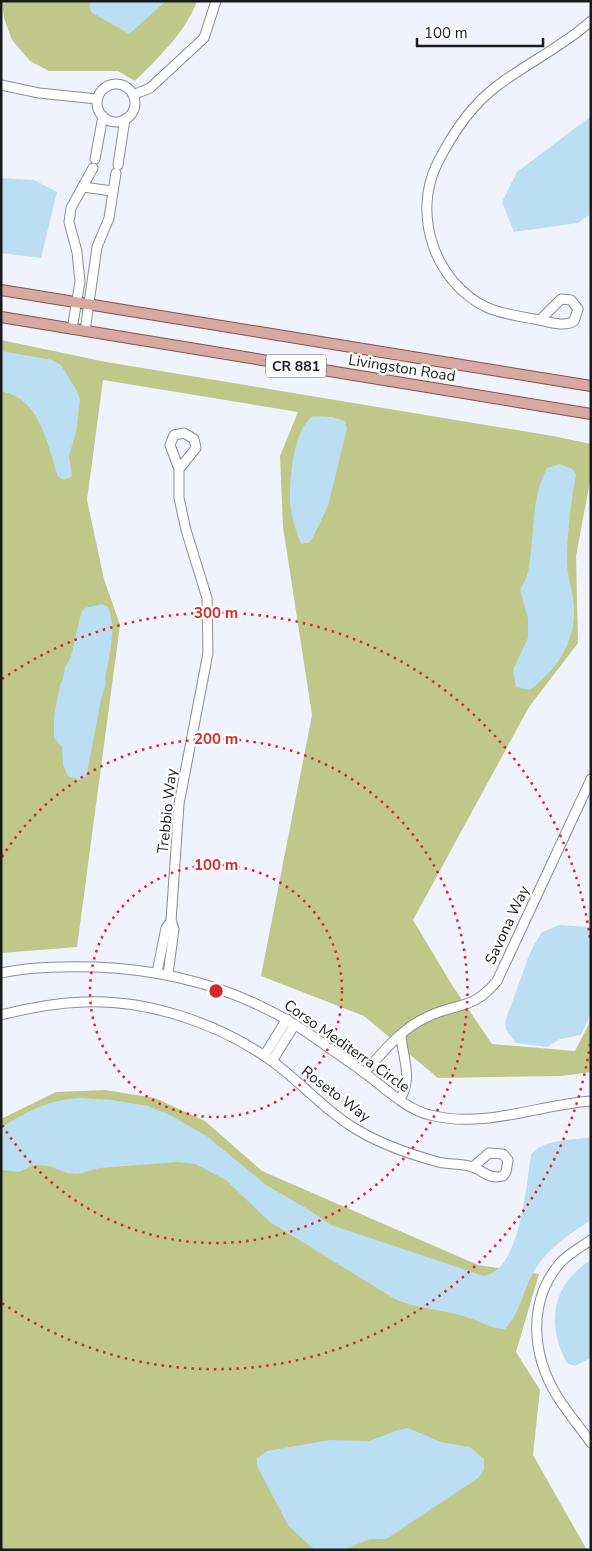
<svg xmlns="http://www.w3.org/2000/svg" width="592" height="1551" viewBox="0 0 592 1551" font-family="'Nunito Sans',sans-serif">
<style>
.green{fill:#bfc888}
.water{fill:#bcdef3}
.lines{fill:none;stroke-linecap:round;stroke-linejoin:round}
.minor-casing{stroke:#8a8c97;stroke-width:11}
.major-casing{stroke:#82524a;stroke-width:12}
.minor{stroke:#fff;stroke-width:9}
.major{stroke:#d6a9a1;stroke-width:10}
.ring{fill:none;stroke:#d62828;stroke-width:2.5;stroke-dasharray:2.5 5}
.labels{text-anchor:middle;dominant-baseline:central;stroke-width:4.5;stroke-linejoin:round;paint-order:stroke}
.shield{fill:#fff;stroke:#5e5f62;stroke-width:1}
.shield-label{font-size:14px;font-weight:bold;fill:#191a1e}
.street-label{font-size:15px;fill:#191a1e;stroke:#fff}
.centre{fill:#d62828;stroke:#fff;stroke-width:2.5}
.ring-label{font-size:15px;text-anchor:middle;font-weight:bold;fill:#d62828;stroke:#fff;stroke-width:4.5;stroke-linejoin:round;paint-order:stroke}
</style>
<rect width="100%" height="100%" fill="#f0f3fe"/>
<!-- green -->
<g class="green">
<path d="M2 1H197C185 33 159 57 135 81L118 71H49L30 61 12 40 4 18Z"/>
<path d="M1 340 106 362 553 436 591 444V476L576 556 578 643 529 707 413 920 452 985 492 1044 575 1051 591 1020V1072L562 1076 438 1078 364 1016 261 976 312 715 283 527 280 456 298 412 103 380 87 500 104 579 120 625 77 947 1 953Z"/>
<path d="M105 1090 155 1098 205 1121 262 1171 478 1265 539 1274 516 1352 540 1390 533 1455 587 1550H1V1119L56 1092Z"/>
</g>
<!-- water -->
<g class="water">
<path d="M89 1H166L129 34 91 12Z"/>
<path d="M591 116V214L578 223 514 232 502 202 517 172Z"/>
<path d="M1 178 34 180 57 192 41 258 1 253Z"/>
<path d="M1 351 52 360 61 365 77 391 80 400 76 432 69 456 72 476 64 480 58 477C47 444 41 399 1 391Z"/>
<path d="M313 416 332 417 345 421 347 429 328 506 312 539 308 543 301 544C296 531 291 516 290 503 289 481 293 429 313 416Z"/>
<path d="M560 464 572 469 576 474C571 503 567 532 567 561 567 578 574 593 574 610 575 644 555 671 530 690L516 687 513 670 528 638V618L520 590C523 584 527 578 528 572 535 538 530 499 547 468Z"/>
<path d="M102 604 108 607C117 629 109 655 105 678L106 684 102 695 87 773 85 778 79 780 68 776 63 765 62 747 54 738V716L60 685 63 679 65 668 71 657 81 613 85 608Z"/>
<path d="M559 925 591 927V1013L581 1035 560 1039 547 1047 516 1043 506 1030 505 1022 528 958 534 945 542 932Z"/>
<path d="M81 1098 112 1100 148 1106 170 1115 208 1137 266 1185 306 1208 331 1225 484 1276C521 1269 526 1185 531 1155 543 1138 572 1141 591 1137V1220C568 1235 545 1250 532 1275 522 1294 520 1313 505 1329 492 1329 484 1323 472 1319 447 1309 417 1310 393 1298L270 1222 226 1180 195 1164 178 1162 99 1168 78 1174 67 1173 49 1166 33 1165 19 1172 1 1170V1128C27 1111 50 1099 81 1098Z"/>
<path d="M591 1260V1358L575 1366 567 1363C546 1324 551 1285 591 1260Z"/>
<path d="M408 1428 441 1442 470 1447 484 1459V1470L478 1478 386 1539H370L343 1550H317L311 1547 288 1525 257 1466V1458L267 1451 330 1440 369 1441 398 1430Z"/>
</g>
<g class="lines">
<!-- minor casing -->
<g class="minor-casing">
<g id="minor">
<circle cx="116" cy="103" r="19"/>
<path d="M1 85 39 93 97 99"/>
<path d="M133 95 150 88 204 38 216 1"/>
<path d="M95 159 103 116"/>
<path d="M118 165 125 119"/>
<path d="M83 187 112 191"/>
<path d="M540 320 561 299 571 300 578 309 574 321C564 328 546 321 534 319 518 316 501 314 486 307 435 282 412 215 437 164 452 134 470 106 497 86 527 63 562 47 591 21"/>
<path d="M72 329 80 282 77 252 69 222 71 208 93 168"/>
<path d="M85 331 97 247 109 218 116 173"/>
<path d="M157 972 166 928 171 921 179 804 208 653 207 598 186 530 179 498V469L170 445 174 435 184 433 194 439 196 448 179 469"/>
<path d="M1 973C32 966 64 966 95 967 177 970 251 992 318 1040 335 1052 353 1064 370 1077 388 1091 408 1110 430 1115 486 1129 536 1105 591 1101"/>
<path d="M168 974 174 929 171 921"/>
<path d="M1 1015C28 1008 55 1003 83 1002 147 999 217 1023 269 1059 298 1079 321 1107 351 1126 377 1143 409 1154 438 1162 449 1165 462 1163 472 1167 485 1171 488 1180 503 1176L506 1172 508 1160 503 1154 489 1153 473 1167"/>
<path d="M264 1056 287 1019"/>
<path d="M272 1061 295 1024"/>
<path d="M364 1073C383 1052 401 1029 427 1017 458 1002 472 1011 497 981L591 779"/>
<path d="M400 1099C413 1079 403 1058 401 1036"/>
<path d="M591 1240C581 1247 568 1254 560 1263 527 1302 532 1355 557 1396 567 1412 580 1427 591 1443"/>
</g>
</g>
<!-- major casing -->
<g class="major-casing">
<g id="major">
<path d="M1 290 591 386"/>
<path d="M1 317 591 414"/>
</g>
</g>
<!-- minor -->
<use href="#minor" class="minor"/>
<!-- major -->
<use href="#major" class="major"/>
</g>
<!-- distance rings -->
<g class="ring">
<circle cx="216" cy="991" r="126"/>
<path d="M2 857A252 252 0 1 1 2 1125"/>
<path d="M590 1044A378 378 0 0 1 2 1303M2 679A378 378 0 0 1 590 938"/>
</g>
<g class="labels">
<!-- shield labels -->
<rect class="shield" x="266" y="354.5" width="60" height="23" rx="4"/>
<g class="shield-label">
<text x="296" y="366">CR 881</text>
</g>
<!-- street labels -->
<g class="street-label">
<text transform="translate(402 368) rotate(9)">Livingston Road</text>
<text transform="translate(167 811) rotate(-84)">Trebbio Way</text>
<text transform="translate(507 925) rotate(-65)">Savona Way</text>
<text transform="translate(347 1046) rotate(35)">Corso Mediterra Circle</text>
<text transform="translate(336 1094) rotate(37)">Roseto Way</text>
</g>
</g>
<circle cx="216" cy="991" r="8" class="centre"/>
<g class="ring-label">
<text x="216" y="618">300 m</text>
<text x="216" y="744">200 m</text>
<text x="216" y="870">100 m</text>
</g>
<!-- border -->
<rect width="592" height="1551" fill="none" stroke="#191a1e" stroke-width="5"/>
<!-- scale -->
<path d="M417 38v8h126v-8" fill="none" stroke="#191a1e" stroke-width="2.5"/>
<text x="424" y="38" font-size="15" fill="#191a1e" stroke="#ffffff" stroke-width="4" paint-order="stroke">100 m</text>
</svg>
